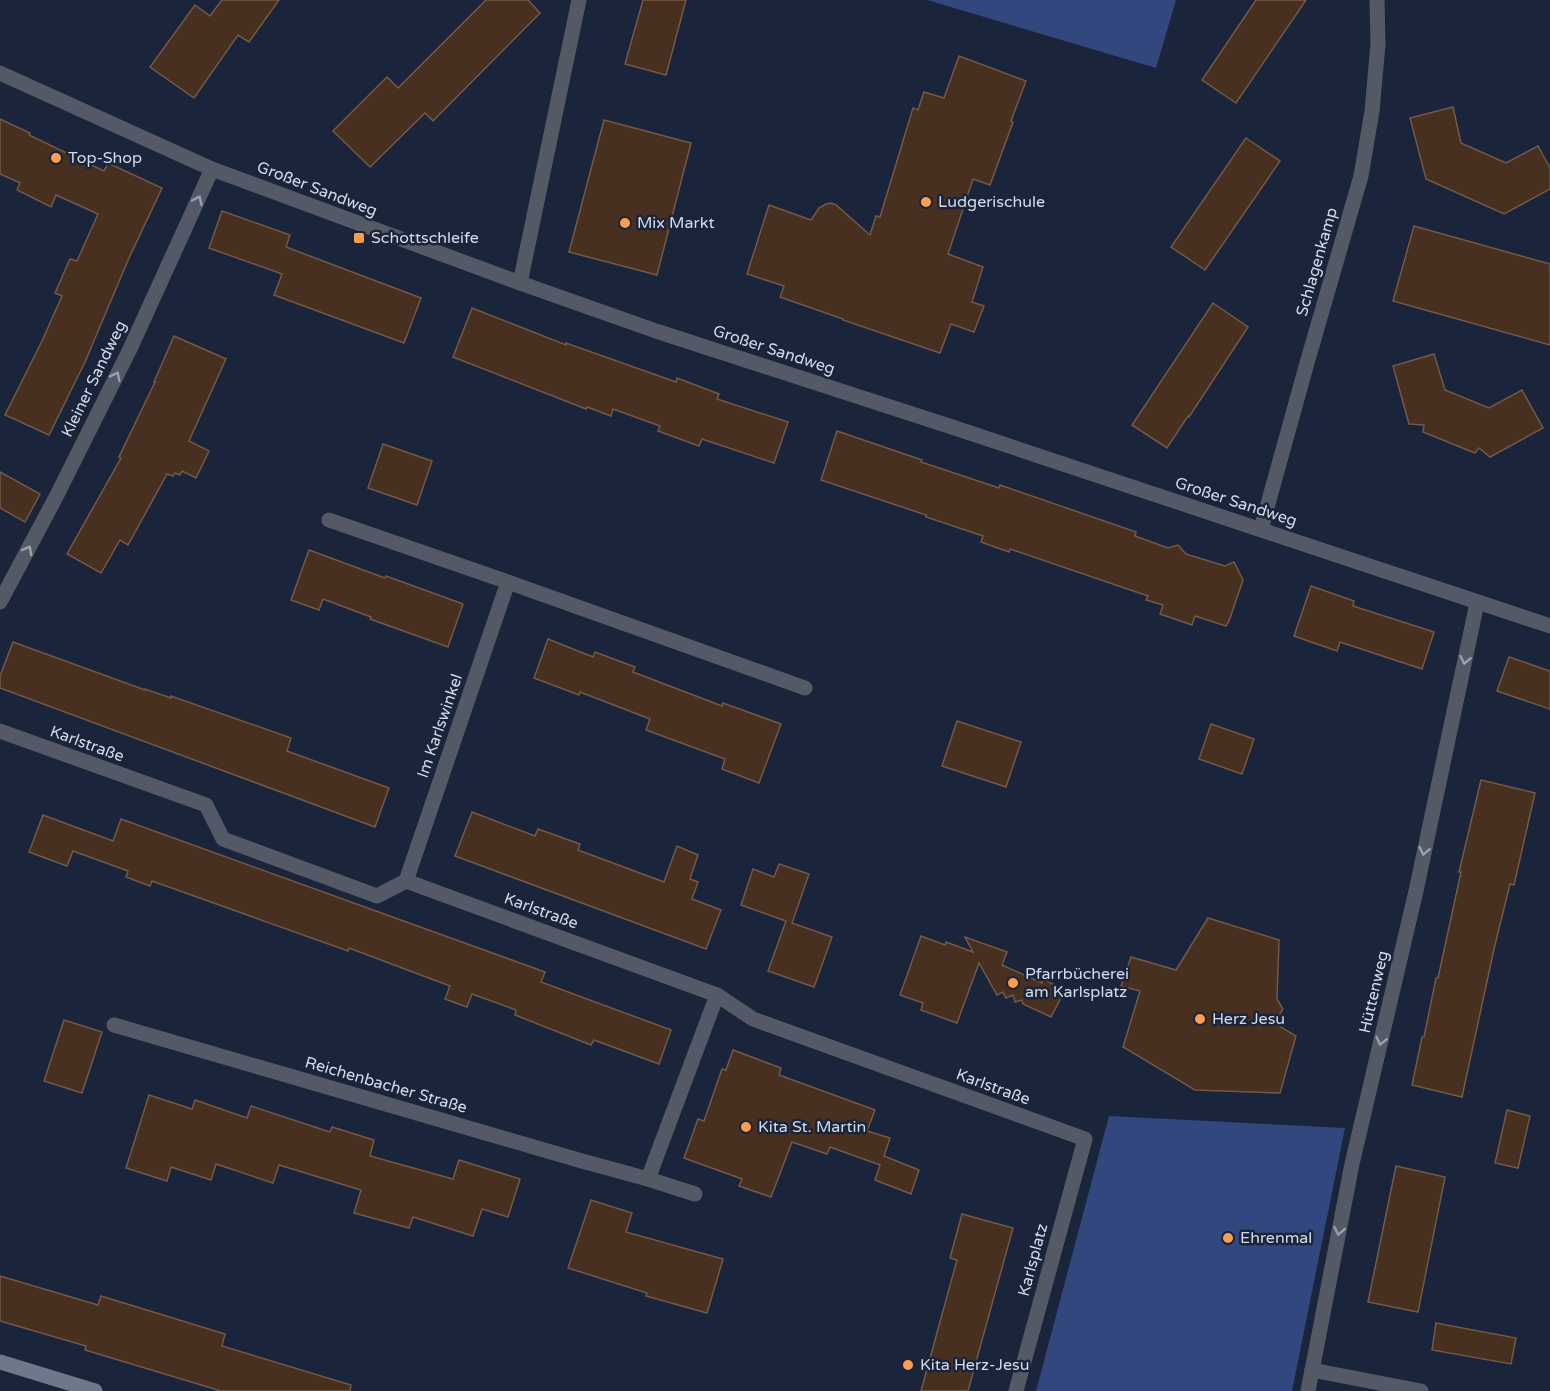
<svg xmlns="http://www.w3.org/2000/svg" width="1550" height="1391" viewBox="0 0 1550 1391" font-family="'Varela Round',sans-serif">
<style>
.green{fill:#31477d}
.building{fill:#47301f;stroke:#735947;stroke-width:1.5}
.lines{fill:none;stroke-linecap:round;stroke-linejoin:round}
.street{stroke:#545a65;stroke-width:15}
.secondary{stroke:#6f778a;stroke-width:15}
.oneway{stroke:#9aa1ae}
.poi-dot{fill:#fc9d52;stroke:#1a243a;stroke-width:2}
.labels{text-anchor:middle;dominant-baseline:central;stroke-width:5;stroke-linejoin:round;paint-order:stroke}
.poi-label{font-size:16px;fill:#d3dbe9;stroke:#1a243a;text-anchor:start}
.street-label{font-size:16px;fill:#d3dbe9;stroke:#1a243a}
</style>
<rect width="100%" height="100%" fill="#1a243a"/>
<!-- green -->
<g class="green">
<path d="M927 0H1176L1156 68Z"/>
<path d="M1109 1116 1345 1128 1292 1391H1036Z"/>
</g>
<!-- building -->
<g class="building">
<path d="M222 0H279L249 42 238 35 194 98 150 67 195 5 210 16Z"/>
<path d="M486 0H528L540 13 433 121 425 113 370 167 333 131 387 77 398 88Z"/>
<path d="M643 0H686L666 75 625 64Z"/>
<path d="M1256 0H1306L1236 103 1202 80Z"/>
<path d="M959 56 1026 81 1011 121 1013 122 990 185 973 179 948 254 983 267 972 302 984 306 974 332 951 324 940 353 843 320V319L780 297 784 286 747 274 769 205 811 220 819 208 826 204 831 203 836 205 870 235 876 216 880 217 913 108 918 110 924 92 944 98Z"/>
<path d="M1453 107 1461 143 1506 163 1538 146 1550 168V189L1504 214 1426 179 1410 118Z"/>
<path d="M0 119 30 133 29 135 104 171 108 163 162 188 129 258 85 362 49 435 5 415 42 341 62 296 55 293 70 259 77 261 98 214 56 195 51 207 17 190 20 183 0 174Z"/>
<path d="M604 120 691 143 657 275 569 252Z"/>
<path d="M1246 138 1280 161 1205 270 1171 247Z"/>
<path d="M222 211 290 235 286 247 421 298 404 343 274 295 282 274 209 248Z"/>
<path d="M1414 226 1550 264V345L1393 301Z"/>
<path d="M1213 303 1248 327 1189 417 1188 416 1167 448 1132 425Z"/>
<path d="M472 308 566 345V343L676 382 677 378 719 394 717 399 788 422 774 463 702 439 699 446 658 431 660 426 613 409 611 416 587 407 586 409 453 357Z"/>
<path d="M174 336 226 359 189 441 209 451 196 478 182 471 180 475 175 473 173 476 167 474 128 545 120 540 101 573 67 554 121 458 119 457 155 382H154Z"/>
<path d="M1434 354 1445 390 1489 408 1522 390 1543 428 1490 457 1479 448 1475 453 1423 432 1424 425 1409 424 1393 366Z"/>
<path d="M837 431 922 460 921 462 999 488 1000 485 1136 532 1135 536 1168 548 1178 545 1186 554 1225 566 1234 562 1243 580 1229 621 1226 626 1195 616 1192 625 1160 614 1163 605 1146 600 1148 596 1010 549 1009 552 981 542 983 536 926 517V515L821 480Z"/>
<path d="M383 444 432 461 417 505 368 488Z"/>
<path d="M0 472 40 494 25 522 0 508Z"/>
<path d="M309 550 385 578 386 576 463 604 448 647 370 619 371 617 323 599 319 610 291 600Z"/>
<path d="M1311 586 1354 601 1353 606 1434 632 1422 669 1340 642 1337 651 1294 636Z"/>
<path d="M548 639 593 657 595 652 635 667 633 672 722 706 723 703 781 724 759 783 722 769 725 759 646 730 650 719 580 692 579 695 534 678Z"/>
<path d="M13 642 145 690V689L171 698V696L291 738 287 751 389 788 375 827 0 688V676Z"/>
<path d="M1509 657 1550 671V709L1497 691Z"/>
<path d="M957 721 1021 742 1006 787 942 766Z"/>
<path d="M1211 724 1254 739 1242 774 1199 759Z"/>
<path d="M1481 780 1535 793 1514 885 1510 884 1494 949 1462 1097 1412 1085 1422 1037H1424L1436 978H1438L1461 872H1459Z"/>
<path d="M472 812 535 836 538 829 580 844 578 850 664 882 677 846 698 855 690 879 698 882 692 899 721 910 706 949 455 856Z"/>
<path d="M43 815 113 841 121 819 545 972 541 982 671 1030 659 1064 594 1040 591 1045 515 1015 516 1010 472 994 467 1007 445 999 450 986 349 948 348 951 152 881 150 886 126 877 128 871 73 851 67 866 29 852Z"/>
<path d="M779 864 809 874 792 923 832 937 814 987 768 971 786 921 741 905 753 869 774 877Z"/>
<path d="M1208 918 1279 940 1277 999 1283 1009 1274 1023 1296 1036 1280 1093 1195 1090 1123 1047 1140 991 1121 986 1131 957 1176 970Z"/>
<path d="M921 936 945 945 946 942 973 952 965 937 1007 952 1002 965 1042 983 1043 979 1065 990 1051 1017 1023 1004 1022 1000 1015 1002 1013 995 1006 998 1003 992 997 995 979 963 957 1023 921 1010 923 1003 900 995Z"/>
<path d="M64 1020 102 1032 82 1093 44 1081Z"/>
<path d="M733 1050 781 1068 779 1075 875 1110 867 1131 890 1138 884 1156 919 1170 911 1194 875 1180 880 1165 830 1147 827 1154 792 1142 771 1197 739 1186 742 1179 684 1158 698 1119 704 1121 722 1069 726 1070Z"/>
<path d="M149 1095 192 1109 195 1100 247 1118 251 1106 330 1132 332 1127 374 1140 370 1156 453 1179 459 1160 520 1179 508 1217 482 1209 473 1236 413 1217 409 1228 354 1213 361 1190 279 1165 273 1183 216 1164 211 1180 171 1167 167 1181 126 1168Z"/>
<path d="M1507 1110 1530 1116 1518 1168 1495 1163Z"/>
<path d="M1396 1166 1445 1177 1418 1312 1368 1302Z"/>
<path d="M591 1200 632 1213 626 1232 723 1259 707 1313 646 1296 647 1293 568 1268Z"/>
<path d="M962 1214 1013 1228 968 1391H921L957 1260 950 1258Z"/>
<path d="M0 1276 98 1305 101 1296 225 1334 222 1346 351 1385 350 1391H221L85 1350 86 1346 0 1321Z"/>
<path d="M1436 1323 1516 1338 1511 1364 1432 1350Z"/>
</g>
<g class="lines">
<!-- street -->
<g class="street">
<path d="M0 73 212 169 520 283 656 331 952 427 1550 626"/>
<path d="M520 283 579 0"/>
<path d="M329 520 508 582"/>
<path d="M1261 529 1307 363 1361 176 1372 111 1378 44 1377 0"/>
<path d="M0 602 56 497 130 349 212 169"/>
<path d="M0 731 206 805 223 839 377 896 406 881 717 995 753 1019 1085 1139 1016 1391"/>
<path d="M406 881 508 582 805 688"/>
<path d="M114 1025 582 1161 648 1179 717 995"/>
<path d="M648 1179 695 1194"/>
<path d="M1312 1370 1421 1391"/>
<path d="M1308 1391 1352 1164 1416 891 1477 603"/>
</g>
<!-- secondary -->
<path class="secondary" d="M0 1362 95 1391"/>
</g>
<!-- one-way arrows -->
<defs><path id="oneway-chevron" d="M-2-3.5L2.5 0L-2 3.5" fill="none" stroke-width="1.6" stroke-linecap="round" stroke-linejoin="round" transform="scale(1.5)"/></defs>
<g class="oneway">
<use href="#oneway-chevron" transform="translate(198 200) rotate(-65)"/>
<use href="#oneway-chevron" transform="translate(116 376) rotate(-64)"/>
<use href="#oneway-chevron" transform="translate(28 550) rotate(-62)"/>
<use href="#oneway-chevron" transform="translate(1465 660) rotate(102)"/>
<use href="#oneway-chevron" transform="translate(1424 851) rotate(102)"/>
<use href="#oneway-chevron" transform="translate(1381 1041) rotate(103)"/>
<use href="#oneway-chevron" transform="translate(1339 1231) rotate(101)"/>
</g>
<!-- markers -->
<g class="poi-dot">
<circle cx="56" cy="158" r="6"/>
<circle cx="926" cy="202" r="6"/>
<circle cx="625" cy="223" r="6"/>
<rect x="353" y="232" width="12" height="12" rx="3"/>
<circle cx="1013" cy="983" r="6"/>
<circle cx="1200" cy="1019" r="6"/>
<circle cx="746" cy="1127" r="6"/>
<circle cx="1228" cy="1238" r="6"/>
<circle cx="908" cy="1365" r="6"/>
</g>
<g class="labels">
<!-- poi labels -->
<g class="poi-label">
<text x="68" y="158">Top-Shop</text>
<text x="938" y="202">Ludgerischule</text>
<text x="637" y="223">Mix Markt</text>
<text x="371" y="238">Schottschleife</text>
<text x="1025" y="974">Pfarrbücherei<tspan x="1025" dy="18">am Karlsplatz</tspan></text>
<text x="1212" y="1019">Herz Jesu</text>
<text x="758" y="1127">Kita St. Martin</text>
<text x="1240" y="1238">Ehrenmal</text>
<text x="920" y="1365">Kita Herz-Jesu</text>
</g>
<!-- street labels -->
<g class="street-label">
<text transform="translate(317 189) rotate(21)">Großer Sandweg</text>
<text transform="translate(1317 262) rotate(-74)">Schlagenkamp</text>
<text transform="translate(774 350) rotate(18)">Großer Sandweg</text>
<text transform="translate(94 379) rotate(-64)">Kleiner Sandweg</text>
<text transform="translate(1236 502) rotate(18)">Großer Sandweg</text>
<text transform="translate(440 726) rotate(-71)">Im Karlswinkel</text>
<text transform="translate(87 744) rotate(20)">Karlstraße</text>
<text transform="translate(541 911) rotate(20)">Karlstraße</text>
<text transform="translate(1374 992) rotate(-77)">Hüttenweg</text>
<text transform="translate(386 1085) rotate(16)">Reichenbacher Straße</text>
<text transform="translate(993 1087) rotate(20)">Karlstraße</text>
<text transform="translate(1033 1260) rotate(-75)">Karlsplatz</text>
</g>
</g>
</svg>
